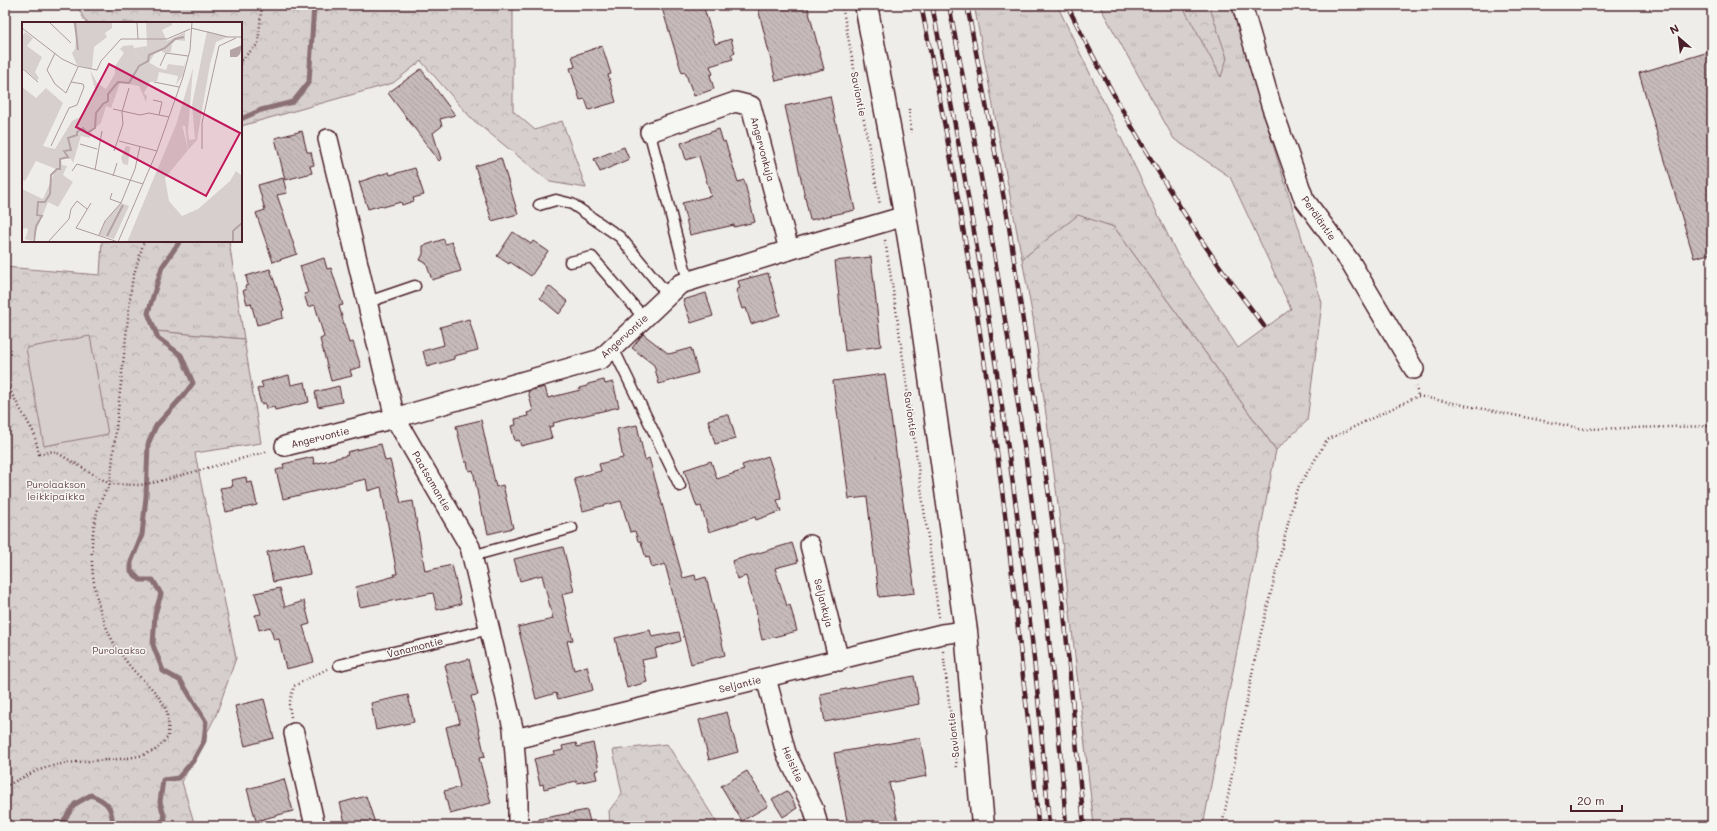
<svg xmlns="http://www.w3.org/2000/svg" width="1717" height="831" viewBox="0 0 1717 831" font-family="Mali,sans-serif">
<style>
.grass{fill:url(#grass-tufts);stroke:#90777c}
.forest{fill:url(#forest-crowns);stroke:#90777c}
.pitch{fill:#d7cfce;stroke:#90777c}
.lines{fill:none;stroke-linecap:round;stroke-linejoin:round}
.stream{stroke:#8a6f74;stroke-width:5}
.building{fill:url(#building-back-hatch);stroke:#4a1f2b}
.lane-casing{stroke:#4a1f2b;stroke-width:13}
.street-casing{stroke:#4a1f2b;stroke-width:22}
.secondary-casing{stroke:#4a1f2b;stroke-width:25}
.path{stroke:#4a1f2b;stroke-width:2.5;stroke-dasharray:1 3;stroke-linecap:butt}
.lane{stroke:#f6f6f2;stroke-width:10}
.street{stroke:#f6f6f2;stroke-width:19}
.secondary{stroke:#f6f6f2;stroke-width:22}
.rail-casing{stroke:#4a1f2b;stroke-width:4.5}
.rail{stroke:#f6f6f2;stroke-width:3;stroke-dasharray:9;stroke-linecap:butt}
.labels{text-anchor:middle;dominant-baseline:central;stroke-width:3;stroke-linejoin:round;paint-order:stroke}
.street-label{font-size:10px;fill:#4a1f2b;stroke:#f6f6f2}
.park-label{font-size:10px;fill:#6d4b54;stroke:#f6f6f2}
.inset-river{fill:none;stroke:#b4a4a5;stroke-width:2}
.inset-road{fill:none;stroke:#ad9b9e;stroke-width:1}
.view{fill:#c2185b;fill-opacity:0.15;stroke:#c2185b;stroke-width:2}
.inset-edge{fill:none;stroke:#4a1f2b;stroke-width:2}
</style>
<defs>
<pattern id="grass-tufts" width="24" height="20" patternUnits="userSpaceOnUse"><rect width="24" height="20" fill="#d7cfce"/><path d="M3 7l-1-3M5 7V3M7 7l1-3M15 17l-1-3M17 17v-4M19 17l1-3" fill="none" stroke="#bab1b1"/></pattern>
<pattern id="forest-crowns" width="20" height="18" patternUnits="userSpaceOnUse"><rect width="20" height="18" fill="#d7cfce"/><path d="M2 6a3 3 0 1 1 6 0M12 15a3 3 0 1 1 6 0" fill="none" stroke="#bab1b1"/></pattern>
<pattern id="building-back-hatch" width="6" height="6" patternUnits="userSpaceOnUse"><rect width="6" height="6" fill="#c6babb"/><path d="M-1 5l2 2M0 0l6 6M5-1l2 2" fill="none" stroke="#ac9fa1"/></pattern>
</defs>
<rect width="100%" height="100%" fill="#efedea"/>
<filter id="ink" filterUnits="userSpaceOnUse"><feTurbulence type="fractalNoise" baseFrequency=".025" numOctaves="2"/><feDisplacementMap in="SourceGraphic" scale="8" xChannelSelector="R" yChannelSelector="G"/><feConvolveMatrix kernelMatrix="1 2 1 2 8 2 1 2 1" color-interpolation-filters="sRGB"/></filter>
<g filter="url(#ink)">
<!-- grass -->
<g class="grass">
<path d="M974 5H1057L1177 254 1238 348 1291 309 1230 177 1174 139 1099 5H1234L1271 138 1322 303 1307 421 1276 450 1114 227 1078 216 1022 259Z"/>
<path d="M179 241H229L244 339 155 331 148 313 162 267Z"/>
</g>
<!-- forest -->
<g class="forest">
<path d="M77 5H513V111L535 130 562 121 586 188 550 182 472 119 421 61 393 83 241 126V23H86Z"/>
<path d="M1182 5H1209L1227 58 1221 77Z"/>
<path d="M1078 215 1114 227 1276 450 1203 826H1094L1057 496 1033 318 1022 259Z"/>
<path d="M102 241H179L162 267 155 288 148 313 155 331 244 339 261 443 195 453 236 658 216 715 182 782 195 826H5V267L100 275Z"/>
<path d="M667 744 719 826H610L609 811 622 793 613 750Z"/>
</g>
<!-- pitch -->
<path class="pitch" d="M90 336 108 434 44 446 26 348Z"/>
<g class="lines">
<!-- stream -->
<g class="stream">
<path d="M241 119 261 110 293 102 309 82 314 5"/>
<path d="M60 826 75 804 91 795C108 802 112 807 113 826"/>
<path d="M154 826 165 819 160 802 163 780 178 778 193 761 204 741 206 722 181 681 163 671 153 645 155 614 161 594 153 580H140L131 571V562L142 535 146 497 148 444 156 426 184 395 193 383 181 355 158 338 148 313 162 267 180 241"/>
</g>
</g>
<!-- building -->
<g class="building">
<path d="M661 5H703L715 44 731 39 735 53 731 55 733 59 710 66 713 74 710 75 714 89 694 96 685 72 682 73Z"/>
<path d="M770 5H807L824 69 776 81 758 8Z"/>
<path d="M602 46 611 74 608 75 616 102 589 110 585 99 580 100 570 68 575 67 572 56Z"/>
<path d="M1712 51V253L1694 258 1639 73Z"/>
<path d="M421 69 455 115 440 119 442 126 433 133 441 159 439 161 388 93Z"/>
<path d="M830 96 855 210 810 220 785 106Z"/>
<path d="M719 129 723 142 725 141 738 182 744 180 755 222 734 227V225L690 235 682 203 711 196 699 156 686 160 681 143Z"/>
<path d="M302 131 307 152H311L314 165 310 166 312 173 285 180 275 138Z"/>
<path d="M624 147 629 159 600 172 594 159Z"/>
<path d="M501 158 518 214 492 221 475 166Z"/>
<path d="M415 168 424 195 413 198 414 201 402 205 401 202 383 207 382 205 368 209 359 182 389 172 390 175Z"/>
<path d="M283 178 287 193 277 195 297 254 273 262 256 213 265 210 258 185Z"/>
<path d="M513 232 531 244 533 241 548 251 531 276 510 262 509 264 497 256Z"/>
<path d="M444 239 445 244 452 242 461 271 432 280 426 263 420 260 423 254V246Z"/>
<path d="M871 257 881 346 845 351 835 261Z"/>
<path d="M324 258 327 269 331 268 343 305 339 306 349 343 353 342 361 367 350 370 352 376 331 381 320 339 324 337 315 305 308 307 304 294 308 293 300 266Z"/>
<path d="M270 269 284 310 282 311 283 318 257 325 251 303 247 304 243 290H246L245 286 248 285 246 276Z"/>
<path d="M768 273 780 315 751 324 746 308 742 309 736 290 740 288 738 281Z"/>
<path d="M549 286 568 302 559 314 540 298Z"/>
<path d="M706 293 713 316 691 323 683 300Z"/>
<path d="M469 319 478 350 454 356V359L427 367 423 351 444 345 440 327Z"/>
<path d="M643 334 669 354 691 348 698 373 659 384 654 365 632 348Z"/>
<path d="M885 374 905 517 915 593 879 597 867 497 849 499 833 381Z"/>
<path d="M289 375 291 385 305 382 309 402 275 410 274 407 266 409 265 403 261 404 257 389 263 387 261 382Z"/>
<path d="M604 380 605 384 613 382 619 407 553 423 554 426 549 427 552 438 521 446 519 440 515 441 511 426 516 425 515 419 528 416 527 413 533 411 528 391 545 387 548 398 580 390 579 388 587 386 588 384Z"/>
<path d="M339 386 342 402 318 407 315 392Z"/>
<path d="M723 415H729L736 439 715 444 708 420Z"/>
<path d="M481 420 496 487 503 485 513 528 488 534 484 516H482L473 470 469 471 467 462H465L456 426Z"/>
<path d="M637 425 645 460 649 458 683 578 695 575 696 580 706 577 725 655 691 664 665 564 652 568 649 557 646 558 641 542 638 541 635 531 630 532 621 501 583 511 574 478 601 471 599 464 623 458 617 429Z"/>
<path d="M381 444 385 461 390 460 401 503 413 501 425 571 452 565 461 604 437 610 433 593 360 607 356 587 395 576 394 574H397L381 487 368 491 366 479 283 499 276 470 284 468 283 464 313 457 314 464 348 455 347 452Z"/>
<path d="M768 456 780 491 781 499 777 500 781 511 756 520 755 517 709 532 701 506 697 507 684 470 711 461 717 479 744 470 742 465Z"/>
<path d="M246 477 247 483 252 482 257 505 226 512 220 488 233 486 231 480Z"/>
<path d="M304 543 310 574 273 582 267 552Z"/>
<path d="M792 543 798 562 775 568 787 606 790 605 797 631 762 640 756 614 757 613 746 576 737 579 732 561Z"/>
<path d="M563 547 574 591 562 594 573 640 567 641 574 670 587 666 593 690 558 699 556 693 536 699 518 627 553 619 542 575 520 581 514 559Z"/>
<path d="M280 588 285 607 304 601 310 624 303 626 314 662 286 669 279 639 274 640 270 627 259 630 255 615 261 614 255 593Z"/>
<path d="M650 630 652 637 679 632 681 641 655 649 657 657 642 660 647 682 627 688 615 638Z"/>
<path d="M469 659 478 695 471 696 485 757 479 758 491 803 450 814 444 791 460 787 446 727 460 723 445 665Z"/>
<path d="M914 676 919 704 825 722 820 694Z"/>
<path d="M408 695 414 722 376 730 371 703Z"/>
<path d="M264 699 274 738 245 746 235 706Z"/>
<path d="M727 712 738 752 709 760 699 720Z"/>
<path d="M920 738 927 776 889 783 899 826H848L834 753Z"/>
<path d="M576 743 577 747 593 743 599 770 595 771 597 779 577 783 576 781 544 789 543 784 540 785 534 759 555 754 554 752 563 750 562 746Z"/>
<path d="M747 771 768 806 742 821 721 786Z"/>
<path d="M284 779 293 811 256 821 247 789Z"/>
<path d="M787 791 797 808 783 817 772 799Z"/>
<path d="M366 796 376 826H346L340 803Z"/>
<path d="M587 810 591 826H539V819Z"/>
</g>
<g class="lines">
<!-- lane casing -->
<g class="lane-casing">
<g id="lane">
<path d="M651 138 688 281"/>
<path d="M539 205 556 200 572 204 620 237 668 295"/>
<path d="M570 262 592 257 644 318"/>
<path d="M368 302 415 286"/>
<path d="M613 348 680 486"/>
<path d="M472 556 572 528"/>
<path d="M339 665 490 629"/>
</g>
</g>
<!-- street casing -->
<g class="street-casing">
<g id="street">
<path d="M1242 5 1271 105 1304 199 1351 263 1414 369"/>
<path d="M650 132 735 102 751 106 789 250"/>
<path d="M328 139 395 418 470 547 513 728 518 794V826"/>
<path d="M285 446 395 418 601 359 680 284 789 250 905 216"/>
<path d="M810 545 839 661"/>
<path d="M766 678 786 753 814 810 818 826"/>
<path d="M294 733 315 826"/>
<path d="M515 739 942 634 966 631"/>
</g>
</g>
<!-- secondary casing -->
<g class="secondary-casing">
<path id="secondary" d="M866 5 901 191 919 300 966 631 983 826"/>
</g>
<!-- path -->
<g class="path">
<path d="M842 5 880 205"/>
<path d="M241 60 258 44 262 5"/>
<path d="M909 109 911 133"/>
<path d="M885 240 897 316 939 617"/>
<path d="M5 382 34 433 39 454 54 451 110 484 140 485 157 482 269 451"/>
<path d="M1416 386 1418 396"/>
<path d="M943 651 957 768"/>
<path d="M291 717 289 705 294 686 327 669"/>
<path d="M5 787C22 777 42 767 62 764 86 759 138 763 158 748 161 745 165 740 168 737 168 731 169 724 168 718 165 695 142 682 129 665 125 660 122 655 118 650 90 606 80 528 110 484L132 281 144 241"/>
<path d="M1222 826 1257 649 1296 491 1327 440 1418 396 1584 429 1712 426"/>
</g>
<!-- lane -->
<use href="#lane" class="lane"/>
<!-- street -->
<use href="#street" class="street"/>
<!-- secondary -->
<use href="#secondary" class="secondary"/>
<!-- rail casing -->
<g class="rail-casing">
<g id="rail">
<path d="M921 5C967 227 1001 451 1023 677 1029 726 1035 776 1038 826"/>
<path d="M932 5C986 276 1029 550 1049 826"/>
<path d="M949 5C971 115 990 226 1008 338 1033 499 1055 662 1066 826"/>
<path d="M967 5 1008 220 1049 496 1063 601 1084 826"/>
<path d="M1067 5C1106 84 1150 161 1198 235 1218 266 1242 296 1264 326"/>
</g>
</g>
<!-- rail -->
<use href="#rail" class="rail"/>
</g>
</g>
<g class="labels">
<!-- street labels -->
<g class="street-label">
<text transform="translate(859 94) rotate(79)">Saviontie</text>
<text transform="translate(763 149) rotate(75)">Angervonkuja</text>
<text transform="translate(1319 218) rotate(55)">Peräläntie</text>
<text transform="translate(624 336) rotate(-42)">Angervontie</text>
<text transform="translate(911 414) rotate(82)">Saviontie</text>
<text transform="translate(320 437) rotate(-14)">Angervontie</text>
<text transform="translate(432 481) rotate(60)">Paatsamantie</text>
<text transform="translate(824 603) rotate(76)">Seljankuja</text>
<text transform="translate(415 647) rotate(-14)">Vanamontie</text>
<text transform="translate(740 684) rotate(-14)">Seljantie</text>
<text transform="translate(953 735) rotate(-96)">Saviontie</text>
<text transform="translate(793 764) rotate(66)">Heisitie</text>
</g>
<!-- park labels -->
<g class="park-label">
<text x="56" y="484">Purolaakson<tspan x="56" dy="12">leikkipaikka</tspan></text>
<text x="119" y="650">Purolaakso</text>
</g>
</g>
<!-- overview -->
<g transform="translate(22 22)">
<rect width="220" height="220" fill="#efedea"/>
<path d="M124 0H150V3L140 8 145 19 163 10V19L154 18 150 22 149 30 142 31 138 28 134 29 127 41 115 34 112 26 125 24ZM185 9 206 15 194 20 188 42 175 118 166 128 163 104 154 103 171 46 166 109 167 118 173 117 170 83ZM96 60 98 61 92 78 86 72ZM99 181 107 184 92 217 77 213 83 199Z" fill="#d7cfce"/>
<path d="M51 0H90V6L83 11 85 15 72 25 70 47 55 43 50 31 53 27 54 15ZM3 10 11 16 5 24 20 35 13 50 17 56 15 58 0 45V15ZM188 21 189 23 177 97 186 22ZM111 23 115 34 137 46 144 48 146 42 162 44 164 36 161 53 154 63 156 54 137 50 135 59 128 60 122 71 125 74 124 80 117 64 95 60 86 72 92 78 89 86 84 84 79 101 70 109 68 116 59 114 51 141 49 137H39L40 143 45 144 41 153 51 160 36 185 26 180 10 219 3 217 6 209 5 206 0 207V167L21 177 34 147 14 139 3 159 0 158V65L14 76 24 66 41 81 21 124 33 127 50 99 58 95 73 67 68 48 75 61 84 67 93 52V44L102 31 98 27 101 24ZM160 102 166 128 143 156 147 179 160 194 176 187 208 159 214 149 220 154V220H105L154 103ZM104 124 108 125 106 143 101 142 99 136Z" fill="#d7cfce"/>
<path d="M220 23 218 32 215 35H208V28Z" fill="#b4a4a5"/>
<path class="inset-river" d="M53 0 56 28M85 214 101 183M12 220 14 204 20 194 15 193 16 180H23L28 172 29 153 35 147H38V137L46 135 42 129 49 128 46 116 55 113V110L61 106 65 111 73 106 74 91 81 82 86 79V72L96 60 107 61 117 44 126 39 127 33 143 26 153 17 162 15M211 220V209L220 201"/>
<path class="inset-road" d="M27 0 49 21M115 1 116 17M0 6 40 37 55 44 75 48 79 39 99 17H145L168 7M169 6 206 15H220M33 31 25 48 33 62 44 71 56 45M138 44 144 31 166 34M0 46 16 60M132 60 157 65M131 78 140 80 137 93M91 87 118 93 127 91 147 95M97 119 135 129M58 122 75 127M29 124 47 86 55 83 62 65 61 62 49 60M180 127V101L197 24 214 16M92 129 101 102 100 90 107 66M73 148 80 109M50 149 55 142 121 162M91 154 95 141M90 171 88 177 99 181M69 181 54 206 96 220M77 213 83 199 99 181 113 147 118 124M26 220 47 197 49 187 55 179 65 187M96 220 135 129 161 55 168 28 170 0"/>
<path class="view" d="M87 42 218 111 184 174 54 105Z"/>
<rect width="220" height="220" class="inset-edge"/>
</g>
<!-- margin -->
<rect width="1717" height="831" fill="none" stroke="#f6f6f2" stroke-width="20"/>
<rect x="10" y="10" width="1697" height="811" fill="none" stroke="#4a1f2b" stroke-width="1.5" filter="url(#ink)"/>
<!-- north arrow -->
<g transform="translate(1679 38) rotate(332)" stroke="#f6f6f2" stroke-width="3" paint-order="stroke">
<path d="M0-3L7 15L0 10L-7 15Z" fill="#4a1f2b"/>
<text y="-6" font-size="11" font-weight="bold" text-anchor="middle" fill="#4a1f2b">N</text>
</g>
<!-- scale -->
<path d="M1571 805v6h51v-6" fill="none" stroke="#4a1f2b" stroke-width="2"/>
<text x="1577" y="805" font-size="12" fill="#4a1f2b" stroke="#f6f6f2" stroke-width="3" paint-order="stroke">20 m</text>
</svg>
